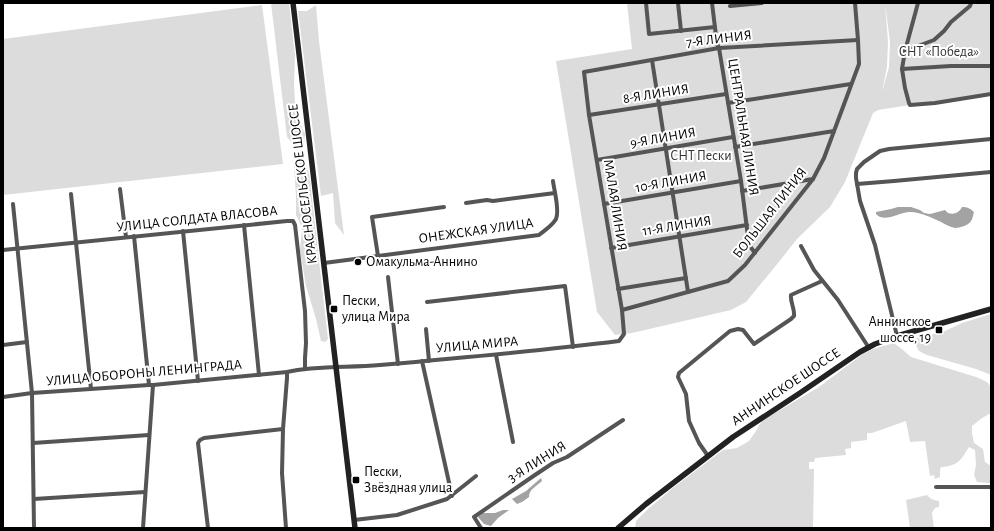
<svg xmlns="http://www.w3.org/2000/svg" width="994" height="531" viewBox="0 0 994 531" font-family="'Alegreya Sans',sans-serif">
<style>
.green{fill:#dcdcdc}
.water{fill:#a3a3a3}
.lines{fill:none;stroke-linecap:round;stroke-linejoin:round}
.street{stroke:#555;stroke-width:4}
.secondary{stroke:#222;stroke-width:5.5}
.poi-dot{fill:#000;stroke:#fff;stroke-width:1.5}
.labels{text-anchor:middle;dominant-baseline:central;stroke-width:4;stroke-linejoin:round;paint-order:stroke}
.street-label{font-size:14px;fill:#000;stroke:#fff}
.park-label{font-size:14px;fill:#333;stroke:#fff}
.poi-label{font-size:14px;fill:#000;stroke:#fff;text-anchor:start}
</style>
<rect width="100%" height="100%" fill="#fff"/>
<!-- green -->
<g class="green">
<path d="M271 3H289L295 55 294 83 295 102 299 121 305 134 304 142 297 149 287 137Z"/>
<path d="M627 3H885L888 42 887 67 882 92 889 67 890 42 885 3H991V94L910 105 878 110 873 113 845 182 830 207 797 239 778 263 746 302 731 310 632 333 615 335 597 312 556 61 632 49Z"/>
<path d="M262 5 283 164 3 195V39Z"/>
<path d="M316 5 319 41 344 235 335 223 333 193 321 196 298 11H307Z"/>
<path d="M298 163H305L309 173 328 339 325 342 321 341 316 319 306 286 300 250 302 227 296 215V196L294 166Z"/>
<path d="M991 314V375L976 369 927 355 919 351 916 345 915 339 922 336 943 332 962 323Z"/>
<path d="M894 343 903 350 911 357 976 377 987 382 991 387V413L982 418 972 426V433L974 443 983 449 985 462 991 466V483H988L977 482 974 475 976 465 975 450 969 447C961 460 958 466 941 467L940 470V477L935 479 934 475 930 476 925 441 910 442 906 421 872 433H867V440L851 442V448L845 449 846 455 815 458 814 462H809V469H814L813 528H635L636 521 648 509 674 487 723 450 737 448 749 441 756 431 759 425 765 419 819 387 863 354 873 349Z"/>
<path d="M927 495C930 499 934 500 939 501V507L935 508 932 513 934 528H910L906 500Z"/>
</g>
<!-- water -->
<g class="water">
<path d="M898 207H911L920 210 924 213 930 214 945 210 948 213C954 215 959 213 962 207 967 207 970 208 974 212 973 215 973 218 971 221 969 225 960 228 955 228 950 227 945 224 941 222 933 218 919 212 911 212 900 211 885 224 876 214V212L891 209Z"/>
<path d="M541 478 542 481C537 486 529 489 529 497L522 502 517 504 512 499 526 491Z"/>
<path d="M503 510H509L498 518 491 526 484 524 478 517 483 513H495Z"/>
</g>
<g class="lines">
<!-- street -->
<g class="street">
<path d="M646 3 649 34 715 27"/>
<path d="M678 3 681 31"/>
<path d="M712 3 717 44 719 48 741 181 749 245 755 253"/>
<path d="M918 3 905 51 902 69 905 88 909 103 910 105 935 103 991 94"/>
<path d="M730 6 762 3"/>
<path d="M905 51 926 43 934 40 944 31 951 22 970 6 971 3"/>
<path d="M652 60 688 292"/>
<path d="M902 69 951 66H991"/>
<path d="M728 103 851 84"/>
<path d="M589 115 726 94"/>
<path d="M735 147 834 131"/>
<path d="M597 160 733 137"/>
<path d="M857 184 894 181 991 172"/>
<path d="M120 189 126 237"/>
<path d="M742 191 813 179"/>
<path d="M71 194 91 389"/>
<path d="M466 203 487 200 493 201 555 193"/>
<path d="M13 204 32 393 34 528"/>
<path d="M604 204 741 181"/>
<path d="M244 225 259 375"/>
<path d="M183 231 198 381"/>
<path d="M134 236 149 385"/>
<path d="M801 246 814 270 838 300 869 348"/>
<path d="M611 248 747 225"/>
<path d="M3 250 287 221H293L295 225 305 311 306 343 305 358V369"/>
<path d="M378 256 372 217 444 207"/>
<path d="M324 263 539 235C545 230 552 226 556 219 560 211 554 190 553 181"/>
<path d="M388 277 398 364"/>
<path d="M618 289 686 278"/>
<path d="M427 302 565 286 573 347"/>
<path d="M622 310 728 281 745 265 813 179 824 158 859 64 858 40 855 3"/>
<path d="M426 329 429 361"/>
<path d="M897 336 875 245 860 201 856 178V173L857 169 864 162 880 151 889 149 991 139"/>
<path d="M3 345 27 342"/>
<path d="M496 355 513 442"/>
<path d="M422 361 452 496"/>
<path d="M3 397 32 393 149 385H153L287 372C317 365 349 368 380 365 460 358 539 351 619 341L624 334 622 310 589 115 584 72 719 48 858 40"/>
<path d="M33 443 149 435"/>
<path d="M708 456 699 443 689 421 686 394 678 377 679 373 730 331 738 329 743 330 754 344 791 319 794 316C795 309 790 302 791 295L822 281"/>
<path d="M936 487H991"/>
<path d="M34 499 145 492"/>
<path d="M354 520 397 515 447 499 476 476"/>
<path d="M143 528 153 385"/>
<path d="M208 528 198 443 200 440 204 438 283 429"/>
<path d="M286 528 282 473 283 429 287 378V372"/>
<path d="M481 528 474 517 532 477 553 463 567 457 623 420"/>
</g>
<!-- secondary -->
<g class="secondary">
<path d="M293 3 355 528"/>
<path d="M618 528 646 504 733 437 800 393 860 352 875 344 897 336 991 309"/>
</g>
</g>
<!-- markers -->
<g class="poi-dot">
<circle cx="358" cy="262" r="4"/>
<rect x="330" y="305" width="8" height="8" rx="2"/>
<rect x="935" y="326" width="8" height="8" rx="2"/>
<rect x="352" y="476" width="8" height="8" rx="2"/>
</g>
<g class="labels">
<!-- street labels -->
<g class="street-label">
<text transform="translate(719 39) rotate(-7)">7-Я ЛИНИЯ</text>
<text transform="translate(656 94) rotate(-9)">8-Я ЛИНИЯ</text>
<text transform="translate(743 127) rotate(81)">ЦЕНТРАЛЬНАЯ ЛИНИЯ</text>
<text transform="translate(663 138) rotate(-10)">9-Я ЛИНИЯ</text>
<text transform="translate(671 182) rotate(-10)">10-Я ЛИНИЯ</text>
<text transform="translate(303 184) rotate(-97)">КРАСНОСЕЛЬСКОЕ ШОССЕ</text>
<text transform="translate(615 205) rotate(81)">МАЛАЯ ЛИНИЯ</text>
<text transform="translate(770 213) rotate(-52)">БОЛЬШАЯ ЛИНИЯ</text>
<text transform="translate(197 219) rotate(-6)">УЛИЦА СОЛДАТА ВЛАСОВА</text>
<text transform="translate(677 226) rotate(-9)">11-Я ЛИНИЯ</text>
<text transform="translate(476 231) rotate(-8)">ОНЕЖСКАЯ УЛИЦА</text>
<text transform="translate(477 345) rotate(-5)">УЛИЦА МИРА</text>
<text transform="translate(144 373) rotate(-5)">УЛИЦА ОБОРОНЫ ЛЕНИНГРАДА</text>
<text transform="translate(786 387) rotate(-34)">АННИНСКОЕ ШОССЕ</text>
<text transform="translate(537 462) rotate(-32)">3-Я ЛИНИЯ</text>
</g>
<!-- park labels -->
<g class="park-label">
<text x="939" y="52">СНТ «Победа»</text>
<text x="701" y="156">СНТ Пески</text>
</g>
<!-- poi labels -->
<g class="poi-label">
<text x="366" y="262">Омакульма-Аннино</text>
<text x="342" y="301">Пески,<tspan x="342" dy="16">улица Мира</tspan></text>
<text x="931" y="322" text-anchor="end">Аннинское<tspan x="931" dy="16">шоссе, 19</tspan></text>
<text x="364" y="472">Пески,<tspan x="364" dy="16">Звёздная улица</tspan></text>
</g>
</g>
<!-- border -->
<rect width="994" height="531" fill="none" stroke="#000000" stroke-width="8"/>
</svg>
